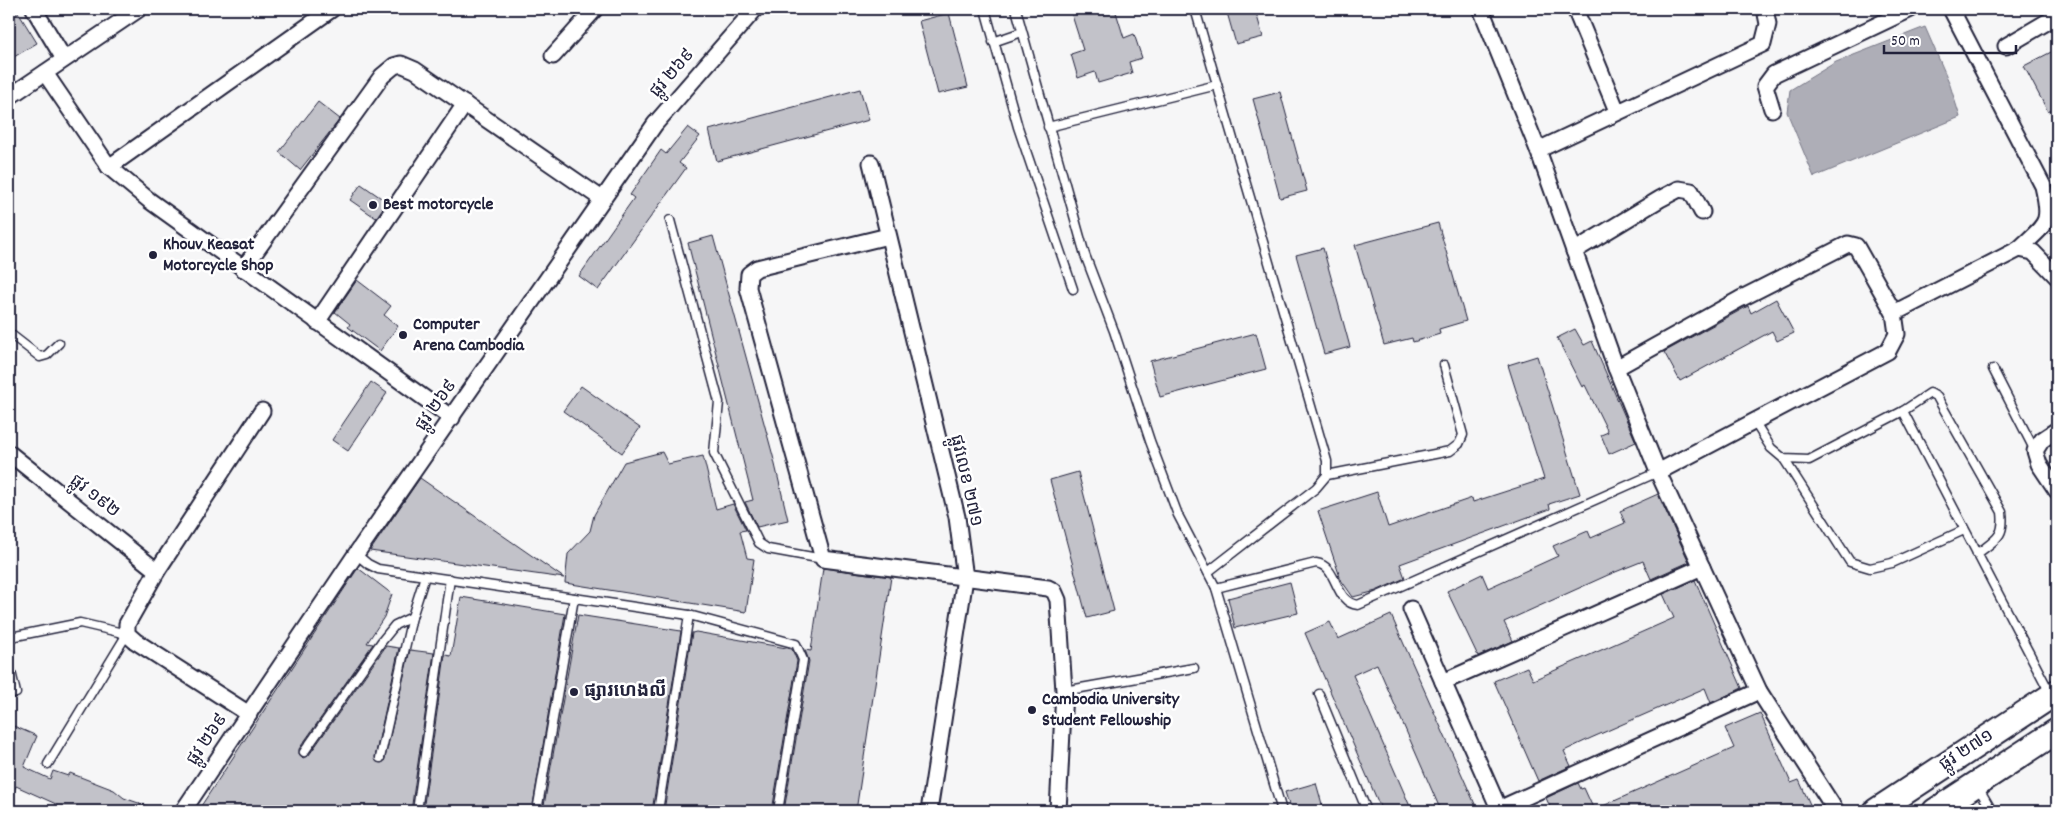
<svg xmlns="http://www.w3.org/2000/svg" width="2066" height="820" viewBox="0 0 2066 820" font-family="Dekko,'Noto Sans Khmer',sans-serif">
<style>
.water{fill:#aeaeb7;stroke:#767685}
.building{fill:#c2c2c9;stroke:#22223b}
.lines{fill:none;stroke-linecap:round;stroke-linejoin:round}
.lane-casing{stroke:#22223b;stroke-width:11}
.street-casing{stroke:#22223b;stroke-width:19}
.primary-casing{stroke:#22223b;stroke-width:28}
.lane{stroke:#fff;stroke-width:8}
.street{stroke:#fff;stroke-width:15}
.primary{stroke:#fff;stroke-width:24}
.poi-dot{fill:#22223b;stroke:#fff;stroke-width:2}
.labels{text-anchor:middle;dominant-baseline:central;stroke-width:5;stroke-linejoin:round;paint-order:stroke}
.street-label{font-size:18px;fill:#22223b;stroke:#fff}
.poi-label{font-size:18px;font-weight:bold;fill:#22223b;stroke:#fff;text-anchor:start}
</style>
<rect width="100%" height="100%" fill="#f6f6f7"/>
<filter id="ink" filterUnits="userSpaceOnUse"><feTurbulence type="fractalNoise" baseFrequency=".02" numOctaves="2"/><feDisplacementMap in="SourceGraphic" scale="10" xChannelSelector="R" yChannelSelector="G"/><feConvolveMatrix kernelMatrix="1 2 1 2 8 2 1 2 1" color-interpolation-filters="sRGB"/></filter>
<g filter="url(#ink)">
<!-- water -->
<path class="water" d="M1925 27 1949 82 1960 117 1814 177 1787 112 1790 90 1836 62Z"/>
<!-- building -->
<g class="building">
<path d="M9 9H16L37 43 9 60Z"/>
<path d="M1070 9H1115L1124 38 1134 34 1142 58 1129 62 1132 73 1098 83 1095 72 1078 78 1071 54 1083 50Z"/>
<path d="M1226 9H1255L1263 37 1236 44Z"/>
<path d="M949 13 968 87 938 94 919 21Z"/>
<path d="M2057 49V107L2048 112 2024 66Z"/>
<path d="M860 89 869 120 717 161 709 130Z"/>
<path d="M1280 92 1307 191 1280 198 1253 99Z"/>
<path d="M318 102 340 119 300 170 279 152Z"/>
<path d="M688 127 700 136 679 163 686 168 598 290 579 276 634 198 630 195 661 150 666 154Z"/>
<path d="M361 184 387 202 376 218 350 200Z"/>
<path d="M1438 223 1466 321 1439 329 1440 334 1413 342 1412 338 1384 345 1355 245Z"/>
<path d="M713 236 773 456 788 520 757 527 745 502 753 500 688 243Z"/>
<path d="M1323 248 1350 347 1324 354 1296 255Z"/>
<path d="M357 280 391 306 384 315 398 326 380 351 348 327 350 324 335 312Z"/>
<path d="M1776 299 1794 333 1777 341 1772 331 1680 381 1664 352 1748 306 1751 313Z"/>
<path d="M1575 329 1584 345 1592 341 1636 442 1609 454 1601 435 1608 432 1585 385 1582 387 1557 338Z"/>
<path d="M1256 333 1266 369 1160 397 1150 361Z"/>
<path d="M1537 356 1580 494 1549 504 1550 509 1400 564 1405 578 1376 591 1353 597 1341 580 1318 511 1377 492 1388 527 1472 498 1473 502 1544 479 1508 365Z"/>
<path d="M371 382 387 393 348 451 332 440Z"/>
<path d="M581 386 640 428 622 453 563 411Z"/>
<path d="M662 452 668 464 703 456 716 509 733 504 746 530 740 531 747 558 754 559 746 612 565 583 568 554 590 531 594 515 624 462Z"/>
<path d="M1078 472 1114 611 1087 618 1050 480Z"/>
<path d="M420 478 564 578 370 551Z"/>
<path d="M1658 494 1689 562 1651 579 1643 561 1608 575 1504 622 1513 641 1478 656 1447 591 1482 574 1488 588 1558 556 1553 546 1588 531 1591 538 1625 523 1620 511Z"/>
<path d="M358 568 392 594 384 617 367 643 373 644 299 749V754L303 758 309 755 386 646 399 648 375 757 377 762H384L410 650 434 653 411 811H224L201 806Z"/>
<path d="M823 568 891 577 856 811H784L809 661 805 650 811 651Z"/>
<path d="M1695 580 1742 688 1711 703 1705 688 1591 738 1564 751 1571 766 1538 781 1494 681 1527 667 1533 680 1674 618 1663 594Z"/>
<path d="M1290 582 1298 613 1235 628 1228 598Z"/>
<path d="M461 597 565 614 532 811H423L445 655 451 656Z"/>
<path d="M578 615 681 631 652 811H543Z"/>
<path d="M1391 615 1478 811H1441L1377 664 1353 675 1412 811H1382L1305 633 1330 622 1338 639Z"/>
<path d="M696 632 792 649 797 661 772 811H664L692 633Z"/>
<path d="M1760 713 1791 783 1799 780 1813 811H1552L1546 798 1578 783 1581 789 1584 788 1594 810 1734 748 1725 728Z"/>
<path d="M9 724 37 736 24 767 50 779 53 771 68 776 70 773 114 790 124 798 156 809V811H53L56 804 16 786 9 802Z"/>
<path d="M1316 783 1324 811H1291L1285 792Z"/>
</g>
<g class="lines">
<!-- lane casing -->
<g class="lane-casing">
<g id="lane">
<path d="M985 9 1018 127 1073 289"/>
<path d="M1016 9 1085 255 1114 331 1150 441 1178 515 1216 588 1282 811"/>
<path d="M1195 9 1327 461V475L1316 488 1208 572"/>
<path d="M993 42 1022 32"/>
<path d="M1048 127 1217 85"/>
<path d="M670 220 719 402 714 453 759 543 768 549 823 559"/>
<path d="M9 333 40 357 47 355 59 343"/>
<path d="M1993 369 2035 451"/>
<path d="M1903 411 1930 393 1937 397 2002 512C2005 537 1996 539 1977 554"/>
<path d="M1754 421 1771 448 1784 459 1809 460 1903 411 2050 693"/>
<path d="M1784 459 1850 562 1870 568 1892 563 1964 530"/>
<path d="M1327 475 1450 451 1459 444 1463 435 1444 365"/>
<path d="M356 554 368 564 378 569 689 615 796 644 803 660 778 811"/>
<path d="M1216 588 1316 563C1339 566 1333 602 1358 605L1658 472"/>
<path d="M9 640 11 637 80 623 127 634 48 764"/>
<path d="M9 663 16 693"/>
<path d="M1064 691 1194 668"/>
<path d="M1319 694 1367 811"/>
<path d="M304 752 382 641 395 625 412 617"/>
<path d="M380 758 412 617 425 576"/>
<path d="M1978 787 1992 811"/>
<path d="M417 811 450 579"/>
<path d="M537 811 574 598"/>
<path d="M658 811 689 615"/>
</g>
</g>
<!-- street casing -->
<g class="street-casing">
<g id="street">
<path d="M34 9 64 59"/>
<path d="M1481 9 1538 150 1616 368 1658 472 1759 691 1836 811"/>
<path d="M1575 9 1617 111"/>
<path d="M1951 9 2043 186C2052 225 2046 223 2019 249"/>
<path d="M2006 46 2057 16"/>
<path d="M553 56 595 9"/>
<path d="M45 73 109 167 150 201 452 418"/>
<path d="M9 97 139 9"/>
<path d="M1772 109 1765 86 1774 74 1911 9"/>
<path d="M1538 150 1763 44 1768 24 1765 9"/>
<path d="M871 163 957 517 965 578 929 811"/>
<path d="M109 167 332 9"/>
<path d="M888 236 757 268 749 274 748 288 823 559 1048 588 1054 591 1058 600 1064 691 1058 811"/>
<path d="M1574 251 1660 199 1679 189 1691 191 1702 212"/>
<path d="M243 269 382 76 394 66 401 64 415 70 602 199"/>
<path d="M1894 313 2019 249 2033 252 2057 277"/>
<path d="M317 322 465 104"/>
<path d="M1616 368 1740 299 1848 244 1856 246 1894 313 1897 334 1888 351 1658 472"/>
<path d="M2057 430 2042 440 2035 451 2039 464 2057 491"/>
<path d="M9 453 157 571"/>
<path d="M1411 609 1500 811"/>
<path d="M1443 682 1702 567"/>
<path d="M249 714 135 641 127 634V624L157 571 262 411"/>
<path d="M1499 809 1759 691"/>
<path d="M183 811 356 554 655 124 755 9"/>
</g>
</g>
<!-- primary casing -->
<g class="primary-casing">
<g id="primary">
<path d="M1876 811 2057 692"/>
<path d="M1935 811 2057 731"/>
</g>
</g>
<!-- lane -->
<use href="#lane" class="lane"/>
<!-- street -->
<use href="#street" class="street"/>
<!-- primary -->
<use href="#primary" class="primary"/>
</g>
</g>
<!-- markers -->
<g class="poi-dot">
<circle cx="373" cy="205" r="5"/>
<circle cx="153" cy="255" r="5"/>
<circle cx="403" cy="335" r="5"/>
<circle cx="574" cy="692" r="5"/>
<circle cx="1032" cy="710" r="5"/>
</g>
<g class="labels">
<!-- street labels -->
<g class="street-label">
<text transform="translate(673 74) rotate(-49)">ផ្លូវ ២៦៩</text>
<text transform="translate(437 406) rotate(-55)">ផ្លូវ ២៦៩</text>
<text transform="translate(965 481) rotate(77)">ផ្លូវលេខ ២៧១</text>
<text transform="translate(94 497) rotate(38)">ផ្លូវ ១៩២</text>
<text transform="translate(208 740) rotate(-56)">ផ្លូវ ២៦៩</text>
<text transform="translate(1967 751) rotate(-33)">ផ្លូវ ២៧១</text>
</g>
<!-- poi labels -->
<g class="poi-label">
<text x="383" y="205">Best motorcycle</text>
<text x="163" y="245">Khouv Keasat<tspan x="163" dy="21">Motorcycle Shop</tspan></text>
<text x="413" y="325">Computer<tspan x="413" dy="21">Arena Cambodia</tspan></text>
<text x="584" y="692">ផ្សារហេងលី</text>
<text x="1042" y="700">Cambodia University<tspan x="1042" dy="21">Student Fellowship</tspan></text>
</g>
</g>
<!-- margin -->
<rect width="2066" height="820" fill="none" stroke="#fff" stroke-width="30"/>
<rect x="15" y="15" width="2036" height="790" fill="none" stroke="#22223b" stroke-width="2" filter="url(#ink)"/>
<!-- scale -->
<path d="M1884 45v8h132v-8" fill="none" stroke="#22223b" stroke-width="2.5"/>
<text x="1891" y="45" font-size="15" fill="#22223b" stroke="#ffffff" stroke-width="4" paint-order="stroke">50 m</text>
</svg>
